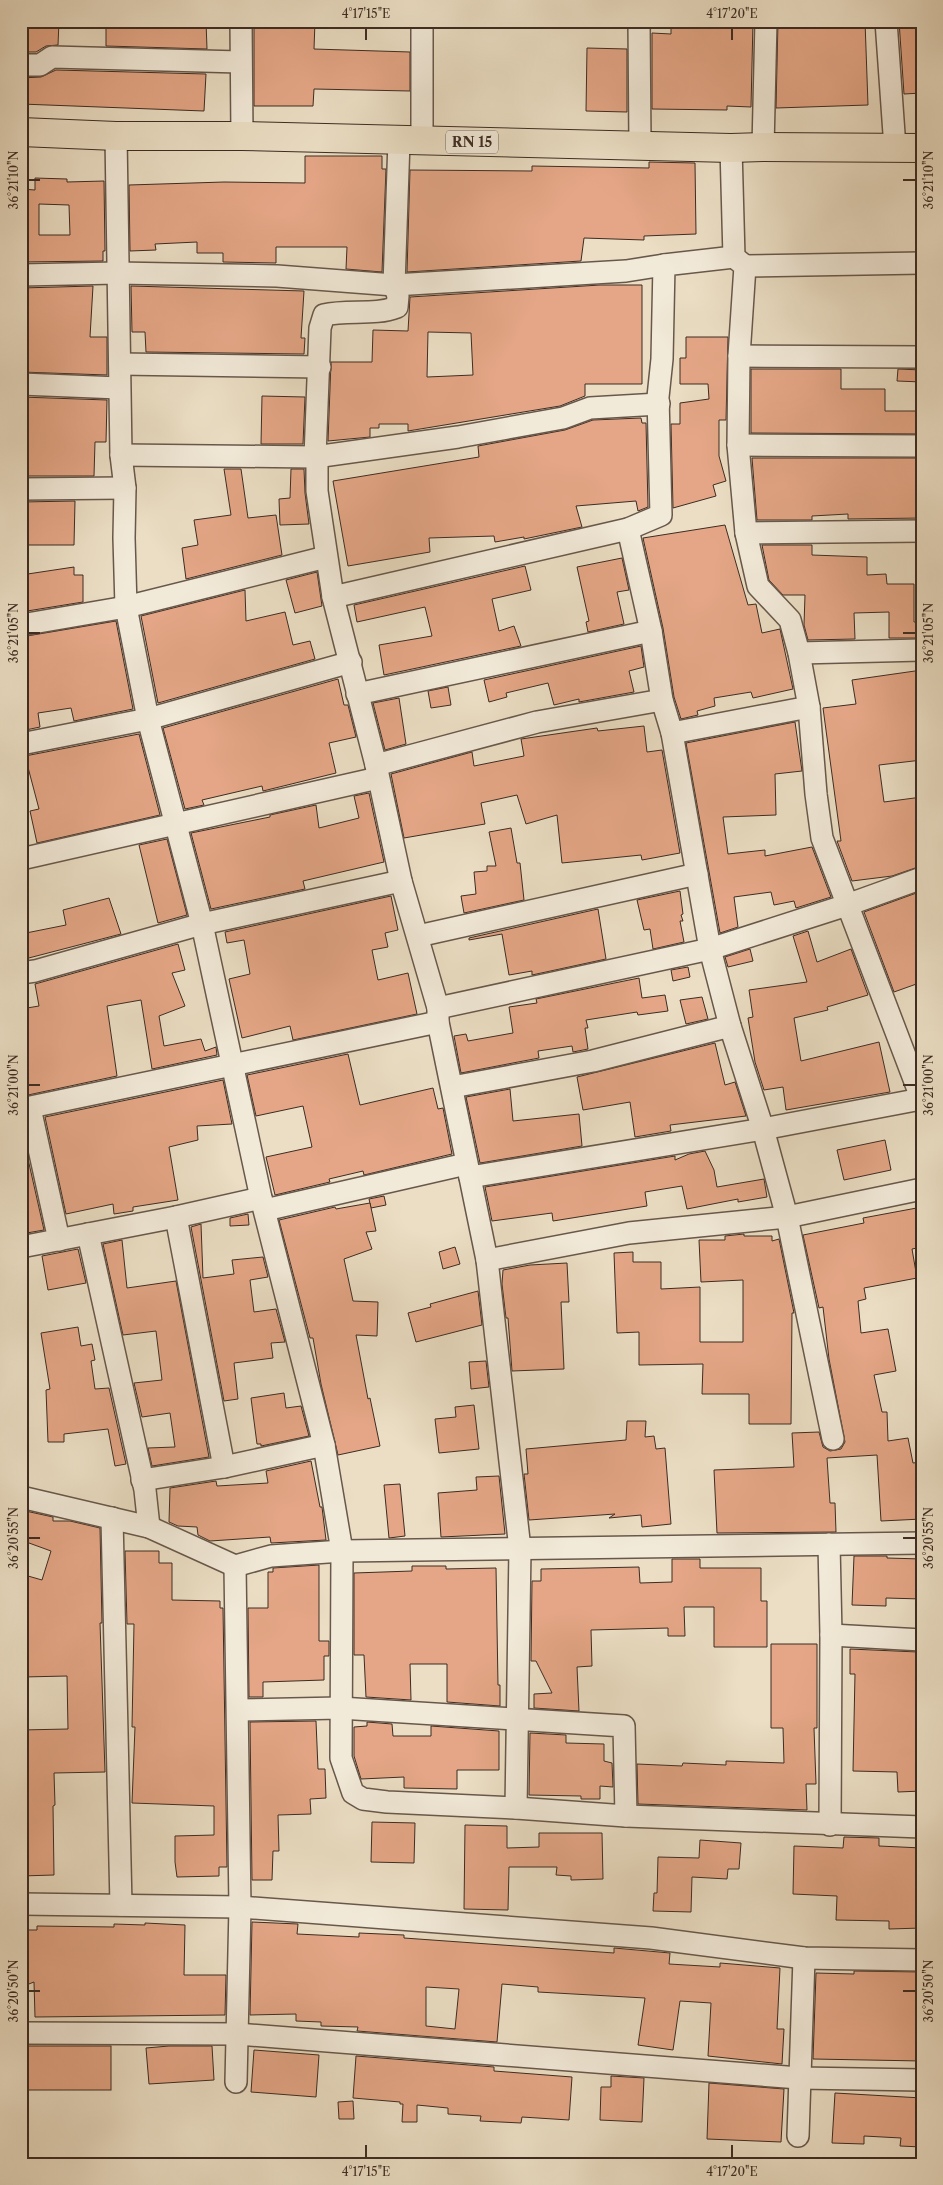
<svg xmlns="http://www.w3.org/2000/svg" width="943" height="2185" viewBox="0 0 943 2185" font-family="'Libre Caslon Text',serif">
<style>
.building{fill:#e4a686;stroke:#3d2c23;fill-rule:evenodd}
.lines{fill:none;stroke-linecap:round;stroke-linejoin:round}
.minor-casing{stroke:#68584b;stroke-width:24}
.major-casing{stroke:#3d2c23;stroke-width:30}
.minor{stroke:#f2ead9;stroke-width:21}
.major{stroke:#ebdec4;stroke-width:28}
.ticks{fill:none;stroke:#3d2c23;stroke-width:2}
.labels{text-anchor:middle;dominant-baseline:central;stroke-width:4.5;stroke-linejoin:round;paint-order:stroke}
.shield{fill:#f2ead9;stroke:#73655a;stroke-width:1}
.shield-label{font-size:14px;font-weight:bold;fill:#3d2c23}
.neatline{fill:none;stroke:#3d2c23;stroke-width:2}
.ticks-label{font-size:12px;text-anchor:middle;fill:#3d2c23}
</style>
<rect width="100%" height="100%" fill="#ebdec4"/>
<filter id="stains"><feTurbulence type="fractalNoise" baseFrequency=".004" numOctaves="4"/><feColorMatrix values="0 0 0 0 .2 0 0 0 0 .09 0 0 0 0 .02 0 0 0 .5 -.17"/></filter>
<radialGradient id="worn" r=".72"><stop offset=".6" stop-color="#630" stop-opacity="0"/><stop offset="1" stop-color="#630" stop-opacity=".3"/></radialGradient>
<!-- building -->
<g class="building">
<path d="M21 21H59L58 45 46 46 36 52H21Z"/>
<path d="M106 21H206L207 49 106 46Z"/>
<path d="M254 21H315L314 49 410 52V91L314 89 313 106H254Z"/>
<path d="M671 21H753L751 107 727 106V110L652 109V33L671 34Z"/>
<path d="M778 21H865L868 105 776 108Z"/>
<path d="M899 21H922V93L904 94Z"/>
<path d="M587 48 627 49V112L586 111Z"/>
<path d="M56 70 206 74 204 111 21 104V78L41 77Z"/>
<path d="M305 156H382V169H386L382 272 346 269 347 247H276V263L223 262V253H197V242L155 244 156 250 130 251 129 185 224 182 305 183Z"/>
<path d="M649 162 695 163 696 234 644 236V240L584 238 581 261 407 272 410 170 532 171V166L649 168Z"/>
<path d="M35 178 67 179V182L104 181 105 251H103V261L21 262V189L35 190ZM39 204 69 205 70 235H39Z"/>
<path d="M600 285H642V384H585V396L560 406 408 431V424H379V428H370V437L328 441 331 362H372L373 330 408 331 410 297ZM428 332 471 333 473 375 427 377Z"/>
<path d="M93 286 90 337H107V375L21 372V288Z"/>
<path d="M131 286 304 291 301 338H305L304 354 146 352 145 332H132Z"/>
<path d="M686 337H728L726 420H719V456L726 481 713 485 716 496 673 508 671 424H680V403L709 399 708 384H680V358H686Z"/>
<path d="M751 369H841V389H885V411H922V434L751 433Z"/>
<path d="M898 369 922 370V382L897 381Z"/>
<path d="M262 396 305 397 303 444H261Z"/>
<path d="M21 397 107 400 106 442H95L94 476H21Z"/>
<path d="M641 418 642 423H646L648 507 638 511 636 501 576 506 582 527 524 539V537L495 542 494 536 429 538 430 552 348 566 333 481 479 457 478 446 565 430 593 420Z"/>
<path d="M752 458H922V518L848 519V514L812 516V520H757Z"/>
<path d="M224 469H241L248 518 276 515 282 555 186 579 182 548 198 545 194 520 231 515Z"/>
<path d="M291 469H304L305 493 309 524 280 525 279 499 290 498Z"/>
<path d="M75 501 74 545H21V502Z"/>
<path d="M725 525 748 605 756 604 762 633 780 629 793 689 753 698 751 692 714 698 715 706 697 711 698 715 681 719 674 697 663 628 643 538Z"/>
<path d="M762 545H812V555L867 557V575L886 574 887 584H914V622H922V638H889V612L854 613 855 639 808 640 804 625 805 595H783L769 580Z"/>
<path d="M622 558 629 590 617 592 624 624 588 632 586 622 589 621 577 567Z"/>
<path d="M525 566 531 590 492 599 499 631 514 626 521 646 384 675 379 645 432 636 425 607 357 622 354 605Z"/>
<path d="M74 567V575H83V602L21 612V575Z"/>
<path d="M317 572 322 606 295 613 286 580Z"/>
<path d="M245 590 246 621 285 612 293 645 310 641 315 659 158 703 141 616Z"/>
<path d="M116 621 133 709 74 721 71 708 38 713 40 727 21 731V637Z"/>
<path d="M641 646 644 667 629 671 634 692 579 702V699L554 705 548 683 506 693 507 697 489 702 484 680Z"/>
<path d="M922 670V760L879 765 884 802 922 797V836H917L921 866 892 876 852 881 837 841H841L823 708 856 704 852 680Z"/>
<path d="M338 679 344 705H348L356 737 329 743 336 773 263 791 262 786 202 800 204 805 185 809 163 728Z"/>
<path d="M448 687 451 705 431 708 428 691Z"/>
<path d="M399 698 406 744 385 750 373 703Z"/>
<path d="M795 722 802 771 775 774 776 815 723 817 728 854 765 850V856L812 847 831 897 796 908 794 901 774 905 771 892 734 897 738 927 720 933 686 743Z"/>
<path d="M644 726 647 752 662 750 680 853 642 860 641 855 562 863 557 815 526 824 517 795 481 803 485 824 404 838 391 774 472 752 474 766 524 756 521 739 597 728 598 731Z"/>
<path d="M139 734 160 815 37 843 30 811 39 809 25 756Z"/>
<path d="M369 793 384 862 303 881 305 889 211 909 191 833 270 817V815L316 805 319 828 359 818 354 796Z"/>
<path d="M511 828 517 863H520L524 900 464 913 461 896 476 894 474 872 487 871V866H496L489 832Z"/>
<path d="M167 839 187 915 158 923 139 845Z"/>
<path d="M680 891 683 914 681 915 683 921H680L684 942 653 949 650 929 644 930 637 900Z"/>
<path d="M922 891V982L894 992 864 912Z"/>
<path d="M391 896 398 930 385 933 388 947 372 950 378 980 408 973 417 1014 293 1040 290 1026 242 1038 229 979 250 974 244 940 227 943 225 932Z"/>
<path d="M109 898 121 934 21 960V934L66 925 63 910Z"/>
<path d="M598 909 606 959 532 975V971L509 975 502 934 469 940V938Z"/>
<path d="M808 931 817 962 851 949 868 995 827 1007 828 1010 794 1018 801 1061 879 1042 890 1092 786 1110 783 1087 764 1090 755 1062 748 1018 753 1017 749 990 807 982 793 936Z"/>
<path d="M178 944 185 970 172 973 185 1006 159 1016 164 1046 201 1039 205 1051 216 1047 217 1055 152 1069 141 1000 107 1006 117 1076 28 1095 21 1049V1009L39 1006 35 984Z"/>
<path d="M750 949 753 961 728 967 725 957Z"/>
<path d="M688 967 690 977 673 981 671 970Z"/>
<path d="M639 978 642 998 665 995 668 1011 638 1015 637 1012 586 1020 588 1028H585L588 1049 573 1052 572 1046 538 1051 539 1058 461 1073 454 1036 466 1034 468 1041 513 1033 509 1007 537 1003 536 999Z"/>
<path d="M702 997 708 1019 686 1024 680 1000Z"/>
<path d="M715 1043 725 1085 735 1082 746 1116 670 1125 671 1131 635 1137 630 1102 583 1110 577 1077Z"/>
<path d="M348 1054 360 1105 433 1088 438 1109 443 1108 452 1154 364 1175 363 1171 329 1179 330 1182 275 1195 266 1157 312 1147 303 1106 256 1116 247 1075Z"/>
<path d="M223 1080 232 1124 197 1126 198 1140 169 1147 178 1200 133 1207V1211L114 1214 113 1204 66 1214 45 1117Z"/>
<path d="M510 1089 513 1121 579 1114 582 1146 480 1163 466 1097Z"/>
<path d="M21 1128 44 1230 21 1234Z"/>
<path d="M885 1140 891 1170 844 1180 837 1150Z"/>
<path d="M705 1151 714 1170 717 1187 764 1179 767 1197 738 1202V1199L687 1209 682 1186 645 1192 647 1206 553 1221 552 1213 492 1221 485 1187 675 1156V1160L689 1154Z"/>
<path d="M384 1196 386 1205 371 1208 369 1199Z"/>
<path d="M370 1203 376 1231 366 1232 372 1249 344 1259 353 1301 378 1302 377 1336 356 1335 368 1399 370 1398 380 1446 338 1455 321 1384 313 1338H310L279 1220 335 1207 336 1209Z"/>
<path d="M922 1207V1247L912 1249 917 1278 864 1288 866 1299 858 1301 861 1333 888 1329 896 1371 874 1375 882 1412H887L888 1441 908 1438 913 1463 922 1462V1519L881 1521 877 1455 827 1458 830 1503H835L836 1532 717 1533 714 1470 794 1467 792 1433 819 1432 823 1447 830 1451 841 1449 845 1442 829 1359 823 1307 819 1308 803 1235 864 1223 863 1218Z"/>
<path d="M248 1214 249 1225 230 1226V1218Z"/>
<path d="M201 1224 203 1278 234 1274 232 1260 263 1257 268 1277 250 1280 254 1312 276 1309 285 1342 271 1343 273 1358 234 1363 238 1399 224 1401 191 1227Z"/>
<path d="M744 1234V1236H772V1241L779 1239 794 1313H792L791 1424H749V1394H702L703 1364 639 1365V1332L617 1333 614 1253 633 1252V1262H661V1289L700 1287V1342H743V1280L701 1282 699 1240H725V1236Z"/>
<path d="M122 1240 127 1288 176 1281 209 1457 152 1466 148 1448 175 1447 170 1413 142 1417 134 1383 162 1380 156 1331 123 1335 103 1244Z"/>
<path d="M455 1247 460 1264 443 1269 439 1252Z"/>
<path d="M78 1249 86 1283 48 1290 42 1256Z"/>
<path d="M567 1263 569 1302H561L564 1369 512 1371 508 1318H506L502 1284 503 1270 530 1265Z"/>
<path d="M478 1291 482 1325 416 1342 408 1313 431 1307 430 1304Z"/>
<path d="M78 1327 81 1346 92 1344 95 1360 91 1361 95 1389 109 1388 126 1464 115 1466 108 1429 64 1434V1442H48L46 1390 50 1389 41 1333Z"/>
<path d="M486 1361 489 1387 471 1389 469 1362Z"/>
<path d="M284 1393 286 1408 301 1406 309 1436 261 1446V1444H257L251 1398Z"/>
<path d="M474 1405 479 1449 439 1453 435 1419 456 1417 455 1407Z"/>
<path d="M627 1421H646L645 1437 654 1436 656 1449 665 1448 671 1524 642 1527 641 1515 609 1518 615 1514 529 1520 524 1474H528L526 1449 626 1440Z"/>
<path d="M311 1461 320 1507H322L326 1540 271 1543 270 1537 210 1541 198 1535 197 1527 178 1526 169 1522 170 1488 216 1481 217 1486 268 1483 266 1471Z"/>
<path d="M499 1476 505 1534 441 1537 438 1493 477 1490 476 1477Z"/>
<path d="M400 1484 405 1536 389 1538 384 1485Z"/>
<path d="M21 1510 53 1517V1521H70L100 1528 102 1623H100L105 1772 54 1773 55 1805 53 1806 54 1875 21 1876V1730L68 1729 67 1676 23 1677 21 1661V1574L42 1580 51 1551 29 1543H21Z"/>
<path d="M125 1551H159V1563H172V1600L220 1601V1608H223L227 1867H219V1876L177 1877 175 1862V1836L214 1835V1806L132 1803 135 1727H132L134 1624H127Z"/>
<path d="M854 1556H887V1558L922 1559V1599L886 1598V1606L852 1605Z"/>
<path d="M672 1559H700V1568H761V1601H767V1647H714V1607H684L685 1636H668V1628L591 1630 592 1666 577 1667 579 1711 534 1708V1694L552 1693 536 1661H531L532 1581H541V1569L639 1567 640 1583 672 1582Z"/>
<path d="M319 1565V1641H329V1656H324V1680L263 1682V1697H249L248 1608H268V1572H273V1568Z"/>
<path d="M412 1566H446V1569L496 1568 498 1685H500V1706L447 1702V1664H410L411 1700 366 1697 364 1655H354V1573L412 1571Z"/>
<path d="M771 1644H817V1728H814L816 1784H806L807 1810 638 1804 637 1764 682 1766 683 1763 726 1765V1761L784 1763 783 1728H771Z"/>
<path d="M850 1649 918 1652V1747H922V1791L898 1792 897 1772 853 1771 855 1674H850Z"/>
<path d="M316 1721 318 1769H325L326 1798 310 1799 311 1814 278 1815 279 1851H273L272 1880H252L250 1722Z"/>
<path d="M367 1722 392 1724 393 1736H431V1726L499 1731V1770H457V1789L404 1788V1777L361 1779 354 1756V1727L367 1726Z"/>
<path d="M530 1733 566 1735V1743L604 1744V1761L612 1763 613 1787 600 1786V1799H581V1796L529 1795Z"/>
<path d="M372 1822 415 1823 414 1863 371 1862Z"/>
<path d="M465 1825 507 1826V1848L539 1847V1833H602L603 1879 571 1880V1876L556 1875 557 1867H509L508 1910 464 1909Z"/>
<path d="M844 1837 879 1838V1846L922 1848V1928L889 1929V1921L836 1920 837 1896 793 1894 794 1846 843 1848Z"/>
<path d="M700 1840 741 1843 739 1869H728L727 1879 692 1877 691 1912 653 1911 654 1893H657L658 1857 699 1858Z"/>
<path d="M252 1922 298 1924 297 1934 359 1937V1933L404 1935V1938L614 1953V1948L670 1953 669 1964 720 1967V1963L780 1968 777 2029H784L782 2064 708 2056 711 2003 680 2001 673 2050 638 2045 645 1998 538 1992V1987L502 1984 497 2042 357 2031 358 2027 321 2026V2022L296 2021V2014L250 2015ZM426 1987 459 1989 455 2029 426 2026Z"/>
<path d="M145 1923 185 1925 184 1975H226L225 2015 35 2017 34 1982 21 1987V1930H37V1926L114 1927V1924L145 1925Z"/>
<path d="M854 1971 921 1972 922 2061 813 2059 816 1973 854 1974Z"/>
<rect x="21" y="2046" width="90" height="44"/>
<path d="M169 2046H212L214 2080 149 2084 146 2048Z"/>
<path d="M254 2050 319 2055 316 2097 251 2092Z"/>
<path d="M356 2056 494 2067V2071L572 2077 569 2120 522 2117 521 2123 480 2121 481 2116 448 2114V2108L417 2105V2122H402L403 2104H400V2102L353 2098Z"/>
<path d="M611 2076 644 2078 642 2122 600 2120 601 2087H611Z"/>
<path d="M709 2083 784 2089 781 2142 707 2139Z"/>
<path d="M835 2093 922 2098V2147L900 2146 901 2138 864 2136V2144L832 2143Z"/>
<path d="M353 2101 354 2119H339L338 2102Z"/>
</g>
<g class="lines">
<!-- minor casing -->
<g class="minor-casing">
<g id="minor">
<path d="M241 21 242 136"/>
<path d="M422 21V141"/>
<path d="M639 21 640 145"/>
<path d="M886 21 895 148"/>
<path d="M21 65H40L52 57 240 62"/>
<path d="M116 136 121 455 125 488 124 538 126 607 148 719 202 924 261 1198 324 1445 342 1551 341 1758 353 1793 363 1799 387 1802 516 1808 626 1816 922 1827"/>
<path d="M399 141 394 285 398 296 397 307C374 316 348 309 324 315L320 328 315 457 317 464V491L333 597 376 765 401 881 438 1008V1022L487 1260 520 1549 516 1808"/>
<path d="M763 147 766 21"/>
<path d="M731 148 734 257 745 266 739 356 738 445 746 533 758 586 790 620 799 653 809 707 816 794 822 838 922 1100"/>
<path d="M745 266 922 263"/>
<path d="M21 275 117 273 277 276 394 285 626 271 664 265"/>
<path d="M739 356 922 357"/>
<path d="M120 364 320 367"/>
<path d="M21 384 119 388"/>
<path d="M738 445 922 446"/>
<path d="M121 455 315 457 458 437 563 418 590 408 659 404"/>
<path d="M21 489 125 488"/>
<path d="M628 529 651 631 662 700 672 733 710 949 730 1026 763 1129 787 1217 833 1439"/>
<path d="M746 533 922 531"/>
<path d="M333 597 628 529 661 515 658 397 662 359 664 265 734 257"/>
<path d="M21 625 126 607 326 557"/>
<path d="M799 653 922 650"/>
<path d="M357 694 651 631"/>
<path d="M672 733 809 707"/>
<path d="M21 744 148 719 351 662"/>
<path d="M376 765 537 722 662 700"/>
<path d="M21 859 378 778"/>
<path d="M418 936 697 874"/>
<path d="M21 973 35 971 202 924 401 881"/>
<path d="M438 1008 710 949 847 905 922 878"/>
<path d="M452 1087 593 1061 730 1026"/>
<path d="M30 1108 59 1240"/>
<path d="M21 1109 438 1022"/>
<path d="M470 1177 763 1129 921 1099"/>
<path d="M265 1210 466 1164"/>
<path d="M176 1217 224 1467"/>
<path d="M88 1234 145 1490 149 1527"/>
<path d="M21 1247 176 1217 261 1198"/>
<path d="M487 1260 629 1233 787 1217 922 1189"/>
<path d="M142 1480 224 1467 324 1445"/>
<path d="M21 1497 149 1527 235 1566 271 1556 342 1551 922 1543"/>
<path d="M112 1518 121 1905"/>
<path d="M829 1544 831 1635 830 1825"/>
<path d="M235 1566 240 1907 236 2082"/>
<path d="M831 1635 922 1640"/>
<path d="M238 1710 340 1708 624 1726 626 1816"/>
<path d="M21 1904 240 1907 651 1938 804 1958 922 1960"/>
<path d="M21 2033 237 2034 799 2078 922 2080"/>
<path d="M798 2136 804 1958"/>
</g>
</g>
<!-- major casing -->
<g class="major-casing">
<path id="major" d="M21 132 116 136H242L731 148 763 147 922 148"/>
</g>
<!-- minor -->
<use href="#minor" class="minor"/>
<!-- major -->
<use href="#major" class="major"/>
</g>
<!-- ticks -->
<path class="ticks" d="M366 28V40M732 28V40M28 180H40M903 180H916M28 633H40M903 633H916M28 1085H40M903 1085H916M28 1538H40M903 1538H916M28 1991H40M903 1991H916M366 2145V2158M732 2145V2158"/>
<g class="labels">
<!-- shield labels -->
<rect class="shield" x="446" y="130.5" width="52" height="23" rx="4"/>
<g class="shield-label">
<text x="472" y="142">RN 15</text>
</g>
</g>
<!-- margin -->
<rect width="943" height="2185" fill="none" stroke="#ebdec4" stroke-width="55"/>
<rect x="28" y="28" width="888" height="2130" class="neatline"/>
<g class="ticks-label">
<text x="366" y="18">4°17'15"E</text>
<text x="732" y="18">4°17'20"E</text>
<text transform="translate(14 180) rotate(-90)" y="4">36°21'10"N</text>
<text transform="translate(929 180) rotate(-90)" y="4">36°21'10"N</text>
<text transform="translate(14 633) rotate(-90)" y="4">36°21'05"N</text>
<text transform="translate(929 633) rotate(-90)" y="4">36°21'05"N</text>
<text transform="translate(14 1085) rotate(-90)" y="4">36°21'00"N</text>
<text transform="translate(929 1085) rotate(-90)" y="4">36°21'00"N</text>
<text transform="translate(14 1538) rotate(-90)" y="4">36°20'55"N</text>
<text transform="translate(929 1538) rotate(-90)" y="4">36°20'55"N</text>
<text transform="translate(14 1991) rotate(-90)" y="4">36°20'50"N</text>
<text transform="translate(929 1991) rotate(-90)" y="4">36°20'50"N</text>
<text x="366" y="2176">4°17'15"E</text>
<text x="732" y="2176">4°17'20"E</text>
</g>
<rect width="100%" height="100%" filter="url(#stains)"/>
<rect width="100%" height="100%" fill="url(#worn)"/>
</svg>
